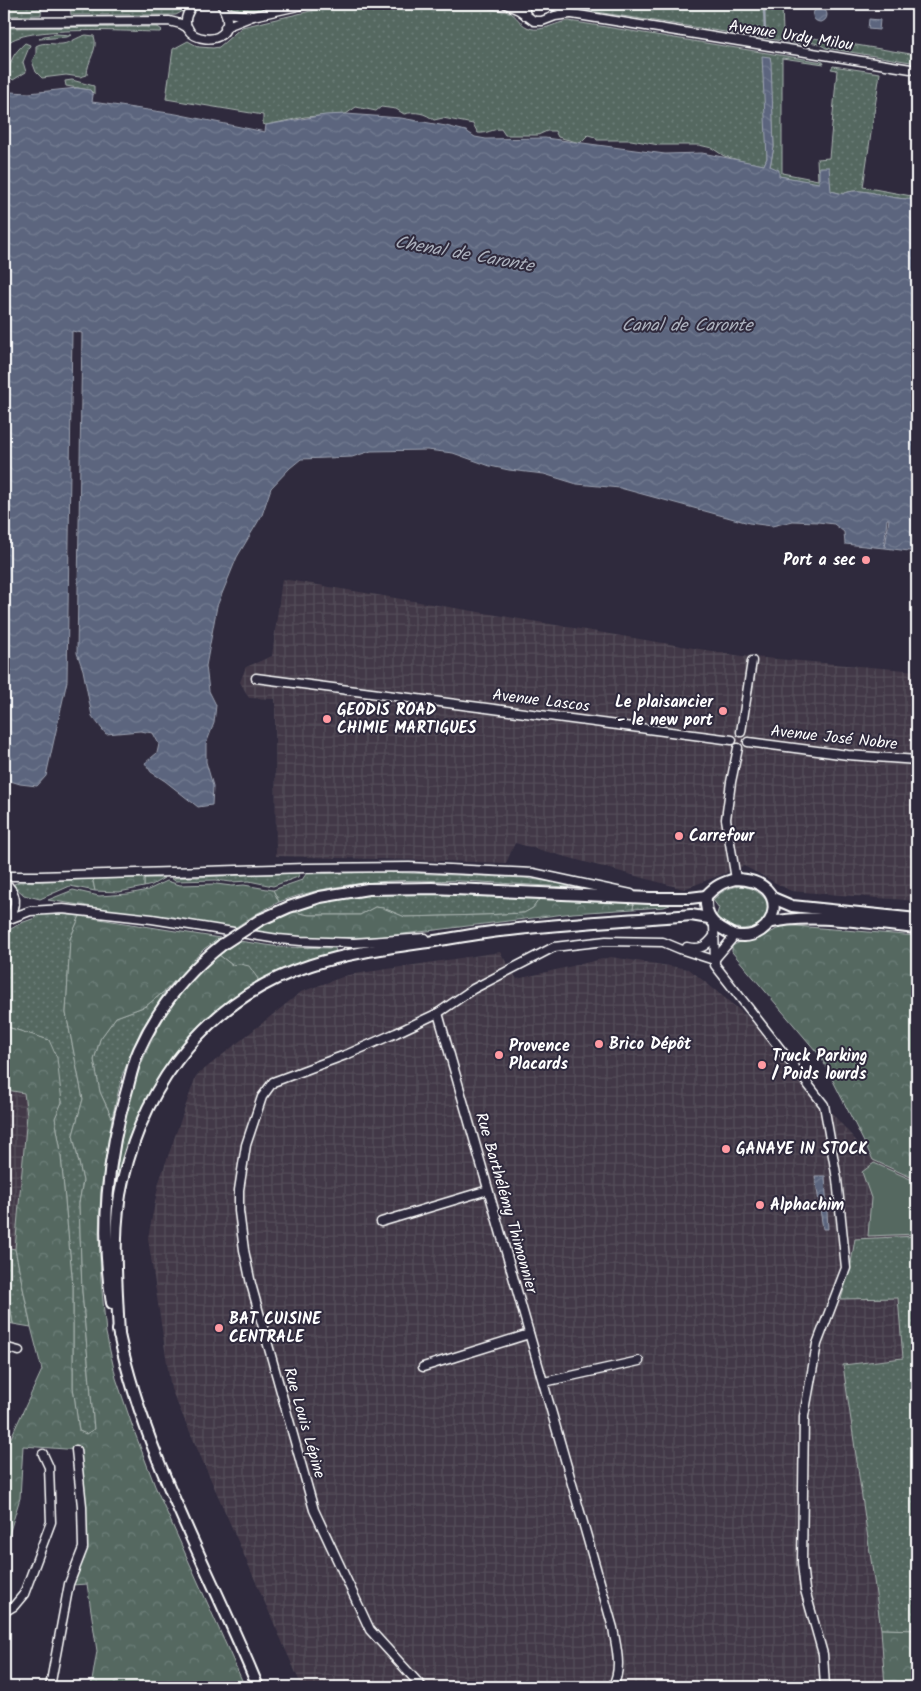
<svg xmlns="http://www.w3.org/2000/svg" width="921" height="1691" viewBox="0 0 921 1691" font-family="Kalam,sans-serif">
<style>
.industrial{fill:url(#industrial-grid)}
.grass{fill:url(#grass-dots);stroke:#aab4b0}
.forest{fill:url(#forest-crowns);stroke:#aab4b0}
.pitch{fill:#546861;stroke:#aab4b0}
.water{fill:url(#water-waves);stroke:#9da3b2}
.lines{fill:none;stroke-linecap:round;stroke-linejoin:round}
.stream{stroke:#9da3b2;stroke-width:2.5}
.minor-casing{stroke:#fff;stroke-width:11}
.major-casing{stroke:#fff;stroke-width:14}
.minor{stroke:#2f2a3d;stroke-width:8}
.major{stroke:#2f2a3d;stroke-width:10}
.major-bridge-casing{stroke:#fff;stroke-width:14;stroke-linecap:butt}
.major-bridge{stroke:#2f2a3d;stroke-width:10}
.poi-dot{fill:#ff9aa2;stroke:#2f2a3d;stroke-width:2}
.labels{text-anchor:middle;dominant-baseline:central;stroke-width:4;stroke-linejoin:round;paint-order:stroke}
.street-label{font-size:16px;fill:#fff;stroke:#2f2a3d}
.poi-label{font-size:16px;font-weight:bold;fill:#fff;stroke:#2f2a3d;text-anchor:start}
.water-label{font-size:18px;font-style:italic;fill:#adb2be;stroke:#2f2a3d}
</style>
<defs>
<pattern id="industrial-grid" width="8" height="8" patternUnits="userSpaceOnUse" patternTransform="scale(1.25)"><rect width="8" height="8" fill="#423947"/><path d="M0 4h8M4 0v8" fill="none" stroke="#554d59"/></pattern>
<pattern id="grass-dots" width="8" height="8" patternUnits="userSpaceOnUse" patternTransform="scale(1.25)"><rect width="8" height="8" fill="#546861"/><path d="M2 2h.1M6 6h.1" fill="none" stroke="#6e7f79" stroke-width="1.8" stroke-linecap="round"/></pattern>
<pattern id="forest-crowns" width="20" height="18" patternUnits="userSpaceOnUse" patternTransform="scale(1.25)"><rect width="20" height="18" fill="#546861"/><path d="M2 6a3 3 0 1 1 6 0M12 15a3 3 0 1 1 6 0" fill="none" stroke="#6e7f79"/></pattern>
<pattern id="water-waves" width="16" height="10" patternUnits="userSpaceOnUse" patternTransform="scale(1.25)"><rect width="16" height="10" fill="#5b657e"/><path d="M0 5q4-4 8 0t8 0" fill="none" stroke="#747c91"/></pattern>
</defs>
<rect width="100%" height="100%" fill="#2f2a3d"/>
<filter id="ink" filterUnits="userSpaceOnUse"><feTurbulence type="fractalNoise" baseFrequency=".02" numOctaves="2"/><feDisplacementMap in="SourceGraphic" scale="10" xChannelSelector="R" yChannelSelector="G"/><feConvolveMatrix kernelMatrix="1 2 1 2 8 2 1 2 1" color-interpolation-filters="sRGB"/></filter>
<g filter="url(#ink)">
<!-- industrial -->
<g class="industrial">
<path d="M282 579 741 656 917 671V901L791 891 744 866 684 889 515 843 506 863 276 856 275 699 249 698 240 682 246 667 272 656Z"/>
<path d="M500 952 517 979 611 957 689 969 747 1016 873 1160 917 1180V1236L855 1239 842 1299 898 1297 903 1358 844 1365 881 1629 885 1687H302L171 1389 148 1238 159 1182 196 1076 301 992 348 975Z"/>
<path d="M4 1089 24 1093 27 1115 15 1249 4 1247Z"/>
</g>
<!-- grass -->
<g class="grass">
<path d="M4 4H42L41 15 4 16Z"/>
<path d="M70 4H191L185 10 176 15H71Z"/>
<path d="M226 4H283C265 8 241 17 226 4Z"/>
<path d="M341 4H462L509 12C517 16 520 24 527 27 540 34 555 22 569 21L823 62 824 64 782 58V173L818 180 817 159 829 158 837 70 831 69 833 66 880 73 863 187 917 197V200C911 199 904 199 897 198 880 196 859 186 843 194L831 191 820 184 779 176 774 169 770 167 774 147 770 57 767 158 764 165 746 162 724 156 712 148 699 145H659L631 140H597L595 137 588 135 580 143 558 137 555 131H547L538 135H505L501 129C492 129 487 134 478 133L473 124 443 118 434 120C425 113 416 111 404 114L396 109 381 107 376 111 356 107 346 114 305 117 266 125 263 124V115L166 99 173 49 188 41 199 47 213 48 219 47 242 27Z"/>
<path d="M560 4H782L783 33 917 55V63L826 48C818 43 811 41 802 44L571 8Z"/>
<path d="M158 27 162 30 160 32C132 32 21 24 6 45L4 79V28Z"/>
<path d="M56 34 71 35 67 37 39 39 44 36Z"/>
<path d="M86 35 94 36C99 49 87 60 87 75L80 77 66 75 42 78 36 72 32 61 36 54V46C44 41 53 45 62 44 71 43 77 37 86 35Z"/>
<path d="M25 43 30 45 23 62 26 72 13 80 10 77C8 61 14 53 25 43Z"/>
<path d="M72 80 94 86V94L90 90 66 86 65 81Z"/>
<path d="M387 872 525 878 570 885 569 887C473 883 372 868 279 902L273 890 302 880 306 874Z"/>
<path d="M300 873 298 877 273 886 249 881 231 882 216 880 175 881 171 878Z"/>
<path d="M144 878H164L152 885 144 887Z"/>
<path d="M95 879 93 881 95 891 70 886 40 899 24 895 14 886V884L19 882Z"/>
<path d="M739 886C752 887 761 892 768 903 767 908 768 914 765 918 754 935 727 930 716 917L719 908 713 900C721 891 728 888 739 886Z"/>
<path d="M395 892 540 898 533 908 524 913 484 915 405 917 383 908 375 907 360 915H309L289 911 325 901 357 895Z"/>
<path d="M634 902 666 903 670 905 664 907 633 909Z"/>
<path d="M46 913 80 916 70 939 66 1013 83 1099 73 1135 83 1181 79 1203 82 1291 94 1430 86 1434 79 1431 73 1387V1287L60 1146 55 1118 62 1102 49 1040 4 1026V933L21 923 35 918V915Z"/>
<path d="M239 941 280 947 335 948 336 952 305 962 257 984 258 979 240 964 232 965 219 955Z"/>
<path d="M166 990 141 1030 122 1076 112 1118 100 1092 94 1060 100 1039 116 1017 146 1006Z"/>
<path d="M917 1236V1630L881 1629 843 1365 903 1358 898 1298 841 1299 850 1269 855 1239Z"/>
<path d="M4 1247 15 1249 31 1327 13 1324 4 1269Z"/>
</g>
<!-- forest -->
<g class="forest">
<path d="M144 878V887L119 892 95 891 93 881 95 879Z"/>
<path d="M167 881 180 885 216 884 232 886 244 885 273 890 279 902 256 914 233 929 48 900 73 890 99 896 128 894 148 890Z"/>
<path d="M540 898 634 902 633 909 573 913 379 937 311 938 280 936 254 931 289 911 309 915H360L375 907 383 908 405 917 484 915 524 913 533 908Z"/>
<path d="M80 916 220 938 204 949 166 990 146 1006 116 1017 100 1039 94 1060 100 1092 112 1118 101 1190 99 1233 101 1280 106 1333 116 1378 133 1428 155 1486 245 1687H91L97 1651 87 1584 71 1585 83 1557 87 1536 80 1450 23 1446 20 1498 4 1551V1449L8 1444 42 1370 31 1327 15 1249 27 1115 24 1093 7 1090 4 1077V1026L49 1040 57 1058 62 1102 55 1118 60 1146 73 1287V1387L79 1431 86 1434 94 1429 82 1291 79 1203 83 1181 73 1135 83 1099 66 1013 70 939Z"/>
<path d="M784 925 917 936V1180L873 1160 821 1057 732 952V946L744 940 768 934Z"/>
<path d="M219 955 232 965 240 964 249 966 258 979 257 984C237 998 216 1011 199 1028 156 1070 135 1122 118 1178L116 1179C122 1117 138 1050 177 999 189 983 204 969 219 955Z"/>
<path d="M4 1269 13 1324 4 1322Z"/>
<path d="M881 1629 917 1630V1687H885Z"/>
</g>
<!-- pitch -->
<path class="pitch" d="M874 1163 917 1182V1234L868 1236 871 1198 862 1172Z"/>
<!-- water -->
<g class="water">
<circle cx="820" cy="15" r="7"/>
<path d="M869 19 880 20 879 30 868 29Z"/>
<path d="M762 56 770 57 771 62 774 147 770 166 779 170V176L819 183V167H829L831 191 843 194C859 186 880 196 897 198 904 199 911 199 917 200V552L885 548 889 519H887L884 548 845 544 844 532 834 524 818 522 793 521 772 526 749 523 620 488 577 484 544 474 509 470 490 466 453 453 427 450 371 451 352 457 301 459 290 468 271 488 262 515 237 557 217 606 206 666 209 691 216 705 214 723 206 744V762L213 786 212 805 198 807 165 781 151 772 145 763 157 753 159 744 153 733 140 731 106 734 92 716 83 670 77 653 82 333 72 331 67 681 46 776 37 786 20 784 4 779V94L11 92 29 93 77 88 90 90 93 95 92 102 176 114 265 132 266 125 325 115 346 114 401 118 446 126 466 131 475 137 486 139 545 138 665 154 702 153 764 165 767 158Z"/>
<path d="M815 1176H825L828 1229H823Z"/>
</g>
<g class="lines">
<!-- stream -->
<path class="stream" d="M764 4 765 35"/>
<!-- minor casing -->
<g class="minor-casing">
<g id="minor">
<path d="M194 4C159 45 251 55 221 4"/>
<path d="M506 4 519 10 534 21H542L555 16 570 14"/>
<path d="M525 4V12L526 16"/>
<path d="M551 4 572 14 917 70"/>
<path d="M226 13 253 16"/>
<path d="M4 22 169 21 181 24 188 28"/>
<path d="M225 27 253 16 307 4"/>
<path d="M256 678 732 740"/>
<path d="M741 732 752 661"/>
<path d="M748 742 848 755 917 760"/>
<path d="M4 876H39L306 868 409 867 533 873 631 894"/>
<path d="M736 879 726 819 731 782 738 748"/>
<path d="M4 882C17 892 19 907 7 919"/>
<path d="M4 921 30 911 63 909 152 919 278 939 301 941 354 943 425 938"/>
<path d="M714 925 715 965 824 1105 837 1179 846 1268 817 1344 804 1416 802 1564 805 1590 823 1654 825 1687"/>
<path d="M687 947C700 950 706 947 714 936"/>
<path d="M714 960 731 940 733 935"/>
<path d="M438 1013 613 1628C616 1647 623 1669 612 1687"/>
<path d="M381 1222 488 1190"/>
<path d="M4 1347 19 1351"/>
<path d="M423 1367 529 1334"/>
<path d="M544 1382 639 1361"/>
<path d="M4 1612 14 1606 24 1594 51 1522 49 1467 43 1454"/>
<path d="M50 1687 69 1584 83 1548 82 1506 76 1450"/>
<path d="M422 1687 370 1630 314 1510 251 1284 244 1250 239 1211V1190L246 1145 262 1097 273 1082 348 1054 396 1033 438 1013 473 989 554 947 606 941 663 942 680 949 714 960"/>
</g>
</g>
<!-- major casing -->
<g class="major-casing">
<g id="major">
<path d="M736 879C795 880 777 945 734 935 730 934 725 930 721 928 708 921 705 910 706 896 715 886 723 882 736 879Z"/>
<path d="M773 898 792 906 917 919"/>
<path d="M260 920 289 907 320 897 368 889 432 888 650 898H690L706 896"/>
<path d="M768 923C813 912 871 924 917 928"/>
<path d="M112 1303C100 1232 107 1156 128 1086 131 1074 134 1061 139 1050 158 1008 187 972 223 944"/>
<path d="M118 1330C145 1459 209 1567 258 1687"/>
<path d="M119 1336C117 1285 111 1231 123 1180 146 1080 210 997 311 965 351 952 394 947 435 941 460 937 485 932 510 930 570 923 631 920 691 915L709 918"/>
</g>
</g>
<!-- minor -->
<use href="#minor" class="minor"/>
<!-- major -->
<use href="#major" class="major"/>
<!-- major-bridge casing -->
<g class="major-bridge-casing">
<path id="major-bridge" d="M223 944 260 920"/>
</g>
<!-- major-bridge -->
<use href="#major-bridge" class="major-bridge"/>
</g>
</g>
<!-- markers -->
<g class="poi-dot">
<circle cx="866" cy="560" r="5"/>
<circle cx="723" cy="711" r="5"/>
<circle cx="327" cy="719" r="5"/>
<circle cx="679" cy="836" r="5"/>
<circle cx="599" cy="1044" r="5"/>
<circle cx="499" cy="1055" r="5"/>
<circle cx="762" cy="1065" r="5"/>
<circle cx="726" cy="1149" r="5"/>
<circle cx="760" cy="1205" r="5"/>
<circle cx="219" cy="1328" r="5"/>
</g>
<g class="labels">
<!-- street labels -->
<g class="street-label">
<text transform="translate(791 36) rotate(9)">Avenue Urdy Milou</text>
<text transform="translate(541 701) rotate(7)">Avenue Lascos</text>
<text transform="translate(834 738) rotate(6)">Avenue José Nobre</text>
<text transform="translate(506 1203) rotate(74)">Rue Barthélémy Thimonnier</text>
<text transform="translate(304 1423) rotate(74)">Rue Louis Lépine</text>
</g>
<!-- poi labels -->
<g class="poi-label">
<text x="856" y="560" text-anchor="end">Port a sec</text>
<text x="713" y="702" text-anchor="end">Le plaisancier<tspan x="713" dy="18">- le new port</tspan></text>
<text x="337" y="710">GEODIS ROAD<tspan x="337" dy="18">CHIMIE MARTIGUES</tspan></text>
<text x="689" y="836">Carrefour</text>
<text x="609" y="1044">Brico Dépôt</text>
<text x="509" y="1046">Provence<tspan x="509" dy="18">Placards</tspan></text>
<text x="772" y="1056">Truck Parking<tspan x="772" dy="18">/ Poids lourds</tspan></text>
<text x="736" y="1149">GANAYE IN STOCK</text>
<text x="770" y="1205">Alphachim</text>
<text x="229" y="1319">BAT CUISINE<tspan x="229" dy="18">CENTRALE</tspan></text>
</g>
<!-- water labels -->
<g class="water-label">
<text transform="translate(464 255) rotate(10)">Chenal de Caronte</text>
<text x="687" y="326">Canal de Caronte</text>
</g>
</g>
<!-- margin -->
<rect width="921" height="1691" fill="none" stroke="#2f2a3d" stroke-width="20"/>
<rect x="10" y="10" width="901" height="1671" fill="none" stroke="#fff" stroke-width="2" filter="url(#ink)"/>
</svg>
